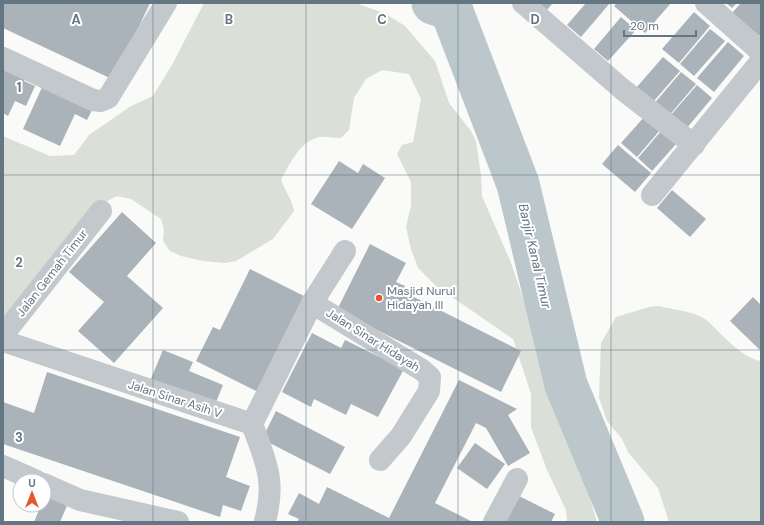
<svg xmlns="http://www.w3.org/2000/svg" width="764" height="525" viewBox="0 0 764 525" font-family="'DM Sans',sans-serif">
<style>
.green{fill:#dadfd7}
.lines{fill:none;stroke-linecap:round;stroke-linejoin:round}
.river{stroke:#bbc7cb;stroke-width:43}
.building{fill:#aab3b9}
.minor{stroke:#c3c8cc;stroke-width:22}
.grid{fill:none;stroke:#657683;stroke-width:1;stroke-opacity:0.55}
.poi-dot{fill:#e4572e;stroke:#fff;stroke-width:1.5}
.labels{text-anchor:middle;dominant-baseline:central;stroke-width:4;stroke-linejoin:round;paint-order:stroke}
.street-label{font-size:12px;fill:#657683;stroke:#fff}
.poi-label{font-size:12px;fill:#657683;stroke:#fff;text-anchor:start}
.water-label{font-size:13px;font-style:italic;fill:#60757c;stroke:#fff}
.grid-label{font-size:13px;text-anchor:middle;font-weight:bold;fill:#657683;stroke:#fff;stroke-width:4;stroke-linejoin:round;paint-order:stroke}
</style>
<rect width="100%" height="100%" fill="#fafaf8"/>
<!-- green -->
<g class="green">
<path d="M204 3H356L386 14 405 26 435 61 449 103 471 131 476 141 481 175 482 196 511 263 539 345 558 394 597 522H567L566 510 547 470 531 427V394L513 339 436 286 418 268 411 249 406 227 411 206V182L397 154 402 145 413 142 421 99 409 74 382 70 366 79 354 98 349 130 341 138C334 138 325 136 319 137 299 142 290 164 281 180 285 191 292 199 294 211L273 239 236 261 225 263 203 261 181 256 170 251 163 241 164 230 161 219 131 199 117 196 89 211 3 324V136L50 156 74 155 89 135 131 106 153 96 172 65Z"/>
<path d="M659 306C670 309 696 312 705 319 721 332 740 358 761 361V522H669L658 488 628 452 622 439 607 421 599 398 601 343 616 317 649 307Z"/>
</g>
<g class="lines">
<!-- river -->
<path class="river" d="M433 3 451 9 518 184 566 385 623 522"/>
</g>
<!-- building -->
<g class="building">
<path d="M3 3H150L114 80 3 28Z"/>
<path d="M537 3H553L546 11Z"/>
<path d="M586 3H610L581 37 567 25Z"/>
<path d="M617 3H671L645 33 614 6Z"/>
<path d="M726 3H737L732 8Z"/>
<path d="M741 3H761V34L759 36 732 13Z"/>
<path d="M694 12 710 26 679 63 662 49Z"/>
<path d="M621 17 636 30 608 61 594 49Z"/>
<path d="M710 29 725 41 694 76 680 64Z"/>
<path d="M728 42 744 56 714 92 697 78Z"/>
<path d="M663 57 680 71 653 102 636 88Z"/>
<path d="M3 64 26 75 24 81 35 86 26 106 15 101 8 116 3 113Z"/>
<path d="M681 72 696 84 667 118 653 105Z"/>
<path d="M44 83 94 106 87 120 75 114 60 146 23 129Z"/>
<path d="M697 85 712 98 686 129 670 116Z"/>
<path d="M645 116 661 129 637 157 621 143Z"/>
<path d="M662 130 677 143 652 171 638 158Z"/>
<path d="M618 145 651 173 635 192 602 164Z"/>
<path d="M339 161 358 173 363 164 385 178 352 229 311 204Z"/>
<path d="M672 190 706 219 690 237 657 208Z"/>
<path d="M122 212 156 243 127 276 163 308 114 363 78 331 104 302 69 272Z"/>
<path d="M370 244 406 263 396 282 405 286 402 291 521 351 501 392 337 310Z"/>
<path d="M250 269 308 298 260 393 196 361 213 327 220 330Z"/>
<path d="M753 297 761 305V351L730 321Z"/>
<path d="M312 333 341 348 345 340 404 369 378 417 351 404 346 415 314 399 311 407 282 392Z"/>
<path d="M163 350 193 362 189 371 223 385 214 407 150 381Z"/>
<path d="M47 372 240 437 226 477 250 486 241 511 223 505 220 517 3 444V402L34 413Z"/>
<path d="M459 380 517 409 508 415 530 453 508 466 486 428 476 423 435 503 473 522H297L299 519 288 514 299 493 319 504 327 487 389 518Z"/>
<path d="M276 411 345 447 330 474 262 439Z"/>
<path d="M475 443 505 464 487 489 457 468Z"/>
<path d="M47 492 69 501 60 522H34L41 505H44Z"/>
<path d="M517 495 555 514 551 522H504Z"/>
</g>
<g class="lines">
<!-- minor -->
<g class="minor">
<path d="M523 3 622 89 694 145"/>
<path d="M706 3 761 52"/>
<path d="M3 58 93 100 101 101 108 98 166 3"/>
<path d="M652 195 761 61"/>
<path d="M312 303 422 370 430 377 429 391 401 436 380 460"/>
<path d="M3 335 101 211"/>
<path d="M3 341 252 424"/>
<path d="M252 424 312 303 345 251"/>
<path d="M252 424C266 462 276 481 265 521"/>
<path d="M3 466 37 481"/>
<path d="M44 484 80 500 178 522"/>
<path d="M494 522 517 479"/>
</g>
</g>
<!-- grid -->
<path class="grid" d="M153 3V522M306 3V522M458 3V522M611 3V522M3 175H761M3 350H761"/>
<!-- markers -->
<circle class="poi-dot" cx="379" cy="298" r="4"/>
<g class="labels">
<!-- street labels -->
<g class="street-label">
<text transform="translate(52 273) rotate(-52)">Jalan Gemah Timur</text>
<text transform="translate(373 340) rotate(32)">Jalan Sinar Hidayah</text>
<text transform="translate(175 399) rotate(18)">Jalan Sinar Asih V</text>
</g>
<!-- poi labels -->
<g class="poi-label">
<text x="387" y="291">Masjid Nurul<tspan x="387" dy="14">Hidayah III</tspan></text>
</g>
<!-- water labels -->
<g class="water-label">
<text transform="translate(535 256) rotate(77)">Banjir Kanal Timur</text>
</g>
</g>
<g class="grid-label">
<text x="76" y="24">A</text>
<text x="229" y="24">B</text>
<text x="382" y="24">C</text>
<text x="535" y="24">D</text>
<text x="19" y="92">1</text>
<text x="19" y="267">2</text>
<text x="19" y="442">3</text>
</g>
<!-- border -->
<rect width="764" height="525" fill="none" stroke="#657683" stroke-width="8"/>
<!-- north arrow -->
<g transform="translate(32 493)"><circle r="19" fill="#ffffff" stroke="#c1c8cd"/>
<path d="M0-3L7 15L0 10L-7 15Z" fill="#e4572e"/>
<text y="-6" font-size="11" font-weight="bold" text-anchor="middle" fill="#657683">U</text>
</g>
<!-- scale -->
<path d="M624 30v6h72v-6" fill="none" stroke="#657683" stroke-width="2"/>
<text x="630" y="30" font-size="12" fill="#657683" stroke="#ffffff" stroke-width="3" paint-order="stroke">20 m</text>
</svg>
